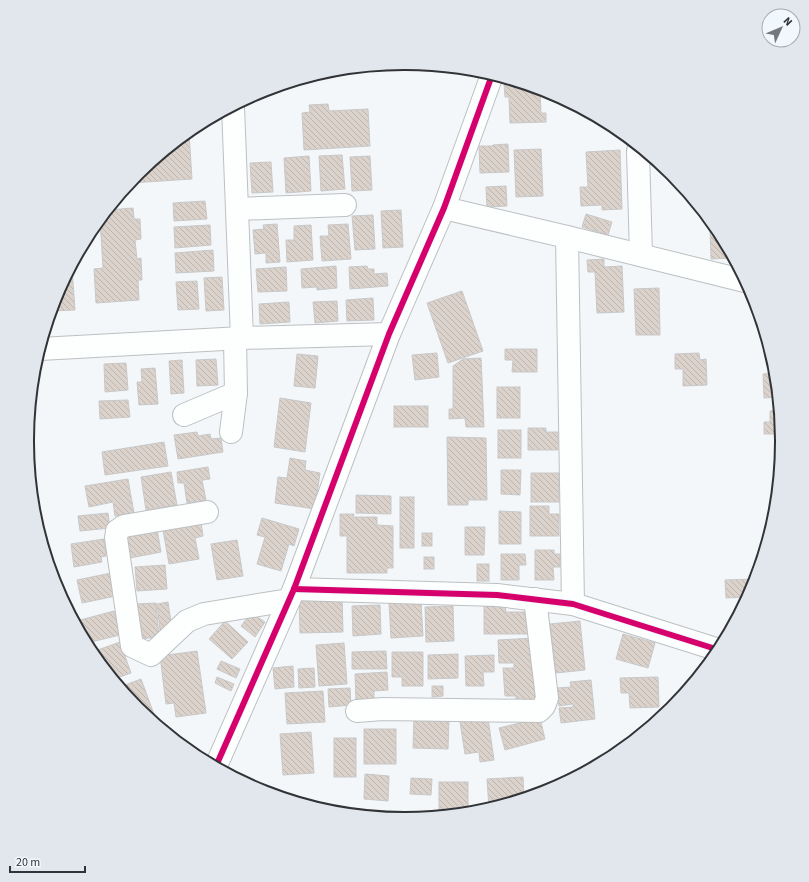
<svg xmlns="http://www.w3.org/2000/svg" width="809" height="882" viewBox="0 0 809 882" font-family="'Source Sans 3',sans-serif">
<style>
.building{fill:url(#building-back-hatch);stroke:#c8c8c8}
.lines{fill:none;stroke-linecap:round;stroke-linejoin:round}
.minor-casing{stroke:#bdc0c2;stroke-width:24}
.minor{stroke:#fdfefe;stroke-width:22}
.cycleway-casing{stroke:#f0f7fd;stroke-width:8}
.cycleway{stroke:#d6006c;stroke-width:6}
.rim{fill:none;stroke:#313336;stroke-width:2}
</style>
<defs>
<pattern id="building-back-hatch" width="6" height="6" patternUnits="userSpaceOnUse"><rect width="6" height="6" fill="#dcd2cc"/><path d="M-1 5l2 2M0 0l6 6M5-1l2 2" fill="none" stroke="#bdb5b0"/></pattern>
</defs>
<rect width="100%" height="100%" fill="#f3f7fa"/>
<!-- building -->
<g class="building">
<path d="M519 83 540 90 541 113H546V122L510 123 509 97H505L504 84Z"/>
<path d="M328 104 329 111 368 109 370 146 304 150 302 113 310 112 309 105Z"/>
<path d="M188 133H189L192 179 131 183 138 174Z"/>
<path d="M508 144 509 172 480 173 479 146H492L493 145Z"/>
<path d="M541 149 543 196 516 197 514 150Z"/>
<path d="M620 150 622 209 602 210V205L581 206 580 187H588L586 152Z"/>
<path d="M342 155 345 189 321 191 319 156Z"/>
<path d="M309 156 311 191 286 193 284 158Z"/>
<path d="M370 156 372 190 352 191 350 157Z"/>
<path d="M271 162 273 192 252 193 250 163Z"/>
<path d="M506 186 507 206 487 207 486 187Z"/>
<path d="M205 201 207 219 174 221 173 203Z"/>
<path d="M133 208 134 219H140L141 239 135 240 137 259 141 258 142 280H138L139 300 96 303 94 269 103 268 100 220 108 210Z"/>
<path d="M401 210 403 247 383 248 381 211Z"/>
<path d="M586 214 612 222 608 235 582 227Z"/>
<path d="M373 215 375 249 355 250 352 216Z"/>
<path d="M277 224 280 262 266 263V253L255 254 253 230 264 229 263 225Z"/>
<path d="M348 224 351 259 322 261 320 236H329L328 225Z"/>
<path d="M210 225 211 245 175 248 174 227Z"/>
<path d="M311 225 313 260 287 262 286 240H294V226Z"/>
<path d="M710 230H717L719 231 733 258 711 259Z"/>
<path d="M213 250 214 271 176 273 175 253Z"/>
<path d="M604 259V267L622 266 624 312 597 313 595 272H588L587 260Z"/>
<path d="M336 266 337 288 317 290V287L302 288 301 269Z"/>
<path d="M367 266 368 269H374V274L387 273 388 286 350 289 349 267Z"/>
<path d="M286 267 287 291 258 292 256 269Z"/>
<path d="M71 269H72L75 310 51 311 56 296Z"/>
<path d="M222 277 224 310 206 311 204 278Z"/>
<path d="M197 281 199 309 178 310 176 282Z"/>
<path d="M659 288 660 335H636L634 289Z"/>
<path d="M462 291 483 351 448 363 427 303Z"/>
<path d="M373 298 374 320 347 321 346 300Z"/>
<path d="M337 301 338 321 315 323 313 302Z"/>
<path d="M289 302 290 322 260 324 259 304Z"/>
<path d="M505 349H537V372H512L513 360H505Z"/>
<path d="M437 353 439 377 415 380 412 355Z"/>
<path d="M699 353 700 360 706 359 707 385 683 386V369H675V354Z"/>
<path d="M297 354 318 356 315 388 294 386Z"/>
<path d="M481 358 484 427H466L465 418 449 419V409H453V366L463 359Z"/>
<path d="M216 359 218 385 197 386 196 360Z"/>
<path d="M182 360 184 393 171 394 169 361Z"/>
<path d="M126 363 128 390 105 392 104 364Z"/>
<path d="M155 368 158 404 139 405 137 382H142L141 369Z"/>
<path d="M775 373 778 397 764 398 763 374Z"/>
<rect x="497" y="387" width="23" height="31"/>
<path d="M280 398 311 403 305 452 274 447Z"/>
<path d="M128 400 130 417 100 419 99 401Z"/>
<rect x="394" y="406" width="34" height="21"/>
<path d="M779 410 781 434H764V422H770V411Z"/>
<path d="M528 428H546V432H558V450H528Z"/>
<rect x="498" y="430" width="23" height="28"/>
<path d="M197 432 198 436 210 434 211 439 221 438 223 452 178 459 174 435Z"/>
<path d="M447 437 486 438 487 500H468V505H448Z"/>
<path d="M164 442 168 466 105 475 102 452Z"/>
<path d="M290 458 306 461 305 470 320 473 315 509 275 503 278 477 287 478Z"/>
<path d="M208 467 210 479 202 480 206 500 187 503 184 483H178L177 472Z"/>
<path d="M501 470H521L520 495 501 494Z"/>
<path d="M171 472 177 505 146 510 141 477Z"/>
<rect x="531" y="473" width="28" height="29"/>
<path d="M128 479 134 513 115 516 113 502 89 507 85 486Z"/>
<path d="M356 495 391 496V514L356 513Z"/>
<rect x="400" y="497" width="14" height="51"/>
<path d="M530 506H549V514H559V536H530Z"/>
<path d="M499 511 521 512V544H499Z"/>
<path d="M108 513 110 528 80 531 78 516Z"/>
<path d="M340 514H354L353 517H377V525L393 526V568H387V573H347V536H340Z"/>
<path d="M262 518 299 529 294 546 289 544 281 571 257 564 265 537 257 535Z"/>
<path d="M201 523 203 536 195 538 199 559 169 564 163 530Z"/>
<path d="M465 527H485L484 555H465Z"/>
<path d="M157 529 161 552 130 558 126 534Z"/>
<rect x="422" y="533" width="10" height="13"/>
<path d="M104 539 106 556 101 557 102 562 74 567 71 544Z"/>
<path d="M237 540 243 576 217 580 211 544Z"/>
<path d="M535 550H554V554H560V567H553L554 580H535Z"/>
<path d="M501 554H525L526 565H519V580H501Z"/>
<rect x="424" y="557" width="10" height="12"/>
<rect x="477" y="564" width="12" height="17"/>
<path d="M165 565 167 589 137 591 135 567Z"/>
<path d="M111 573 116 596 82 603 77 580Z"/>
<path d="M755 579 753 586 747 597 726 598 725 580Z"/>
<path d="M342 596 343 632 300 633 299 597Z"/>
<path d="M421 601 423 636 391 638 389 603Z"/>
<path d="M168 602 172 628 160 630 157 604Z"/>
<path d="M156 603 159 637 139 639 136 604Z"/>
<path d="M380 605 381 634 353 636 352 606Z"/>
<path d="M453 606 454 641 426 642 425 607Z"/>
<path d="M484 606H505L506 612H527L528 634H484Z"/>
<path d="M114 611 120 635 87 643 80 620Z"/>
<path d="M251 613 265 622 255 637 241 626Z"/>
<path d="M225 621 248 642 232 659 209 639Z"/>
<path d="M580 621 585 670 556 673 550 624Z"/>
<path d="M623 634 655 643 648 668 616 659Z"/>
<path d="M534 638 538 701 516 702V696H505L503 668H514V663H499L498 640Z"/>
<path d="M120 642 131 673 114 679 92 652Z"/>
<path d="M344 643 347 684 319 686 316 645Z"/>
<path d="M197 651 206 713 176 717 174 703 166 704 160 656Z"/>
<path d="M386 651 387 669H352V652Z"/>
<path d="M392 652H423V686H402V677H392Z"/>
<path d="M458 654V678L428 679V655Z"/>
<path d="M494 655V672H483L484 686H466L465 656Z"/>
<path d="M221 661 240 669 236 678 217 669Z"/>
<path d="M293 666 294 687 275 689 273 668Z"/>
<path d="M314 668 315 687 299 688 298 669Z"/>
<path d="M387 672 388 690 374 691V700L356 701 355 674Z"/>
<path d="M217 677 234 684 231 691 215 683Z"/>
<path d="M658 677 659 707 630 708 629 693H621L620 678Z"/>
<path d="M141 679 158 725 137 708 120 687Z"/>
<path d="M591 680 595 719 561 723 559 708 573 707V704L559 706 557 688 571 687 570 682Z"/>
<path d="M432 686H443V696L432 697Z"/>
<path d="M350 688 351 705 329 707 328 689Z"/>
<path d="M323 691 325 722 287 724 285 693Z"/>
<path d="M414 718 449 719 448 749 413 748Z"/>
<path d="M488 718 494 760 480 762 479 752 465 754 460 722Z"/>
<path d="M540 718 545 739 505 750 499 728Z"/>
<rect x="364" y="729" width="32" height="35"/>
<path d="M311 732 314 773 283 775 280 734Z"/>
<rect x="334" y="738" width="22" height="39"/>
<path d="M365 774 389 776 388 801 364 799Z"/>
<path d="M523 777 524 797 489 808 487 779Z"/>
<path d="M411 778 432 779 431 795 410 794Z"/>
<rect x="439" y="782" width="29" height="29"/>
</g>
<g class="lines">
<!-- minor casing -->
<g class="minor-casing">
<g id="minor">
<path d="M233 107 242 338"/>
<path d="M638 151 641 255"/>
<path d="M444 208 567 237 745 281"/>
<path d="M237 209 345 205"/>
<path d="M567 237 573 604"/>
<path d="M40 349 242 338 389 334"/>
<path d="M184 415 236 393"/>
<path d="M231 432 236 393 235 339"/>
<path d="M207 512 124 526 117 531 116 538 132 646 151 655 187 621 204 614 289 600"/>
<path d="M294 589 497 595 573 604 719 650"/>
<path d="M357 711 383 709 539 711 544 706 547 698 535 599"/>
<path d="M216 766 294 589 389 334 444 208 492 75"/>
</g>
</g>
<!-- minor -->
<use href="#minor" class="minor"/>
<!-- cycleway casing -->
<g class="cycleway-casing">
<g id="cycleway">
<path d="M294 589 497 595 573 604 719 650"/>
<path d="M216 766 294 589 389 334 444 208 492 75"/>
</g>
</g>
<!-- cycleway -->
<use href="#cycleway" class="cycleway"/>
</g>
<!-- crop -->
<path d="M0 0H809V882H0ZM404 70H405A370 370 0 0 1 775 440V442A370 370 0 0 1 405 812H404A370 370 0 0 1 34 442V440A370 370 0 0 1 404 70Z" fill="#e1e7ed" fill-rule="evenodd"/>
<path class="rim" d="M404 70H405A370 370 0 0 1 775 440V442A370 370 0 0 1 405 812H404A370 370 0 0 1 34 442V440A370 370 0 0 1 404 70Z"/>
<!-- north arrow -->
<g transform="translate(781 28) rotate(46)"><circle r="19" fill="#f0f7fd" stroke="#a4a9ad"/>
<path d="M0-3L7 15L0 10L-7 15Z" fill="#75787b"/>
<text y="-6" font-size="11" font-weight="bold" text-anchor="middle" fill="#313336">N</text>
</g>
<!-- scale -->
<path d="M10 866v6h75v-6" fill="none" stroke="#313336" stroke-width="2"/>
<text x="16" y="866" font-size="12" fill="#313336" stroke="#f0f7fd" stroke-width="3" paint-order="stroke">20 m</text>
</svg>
